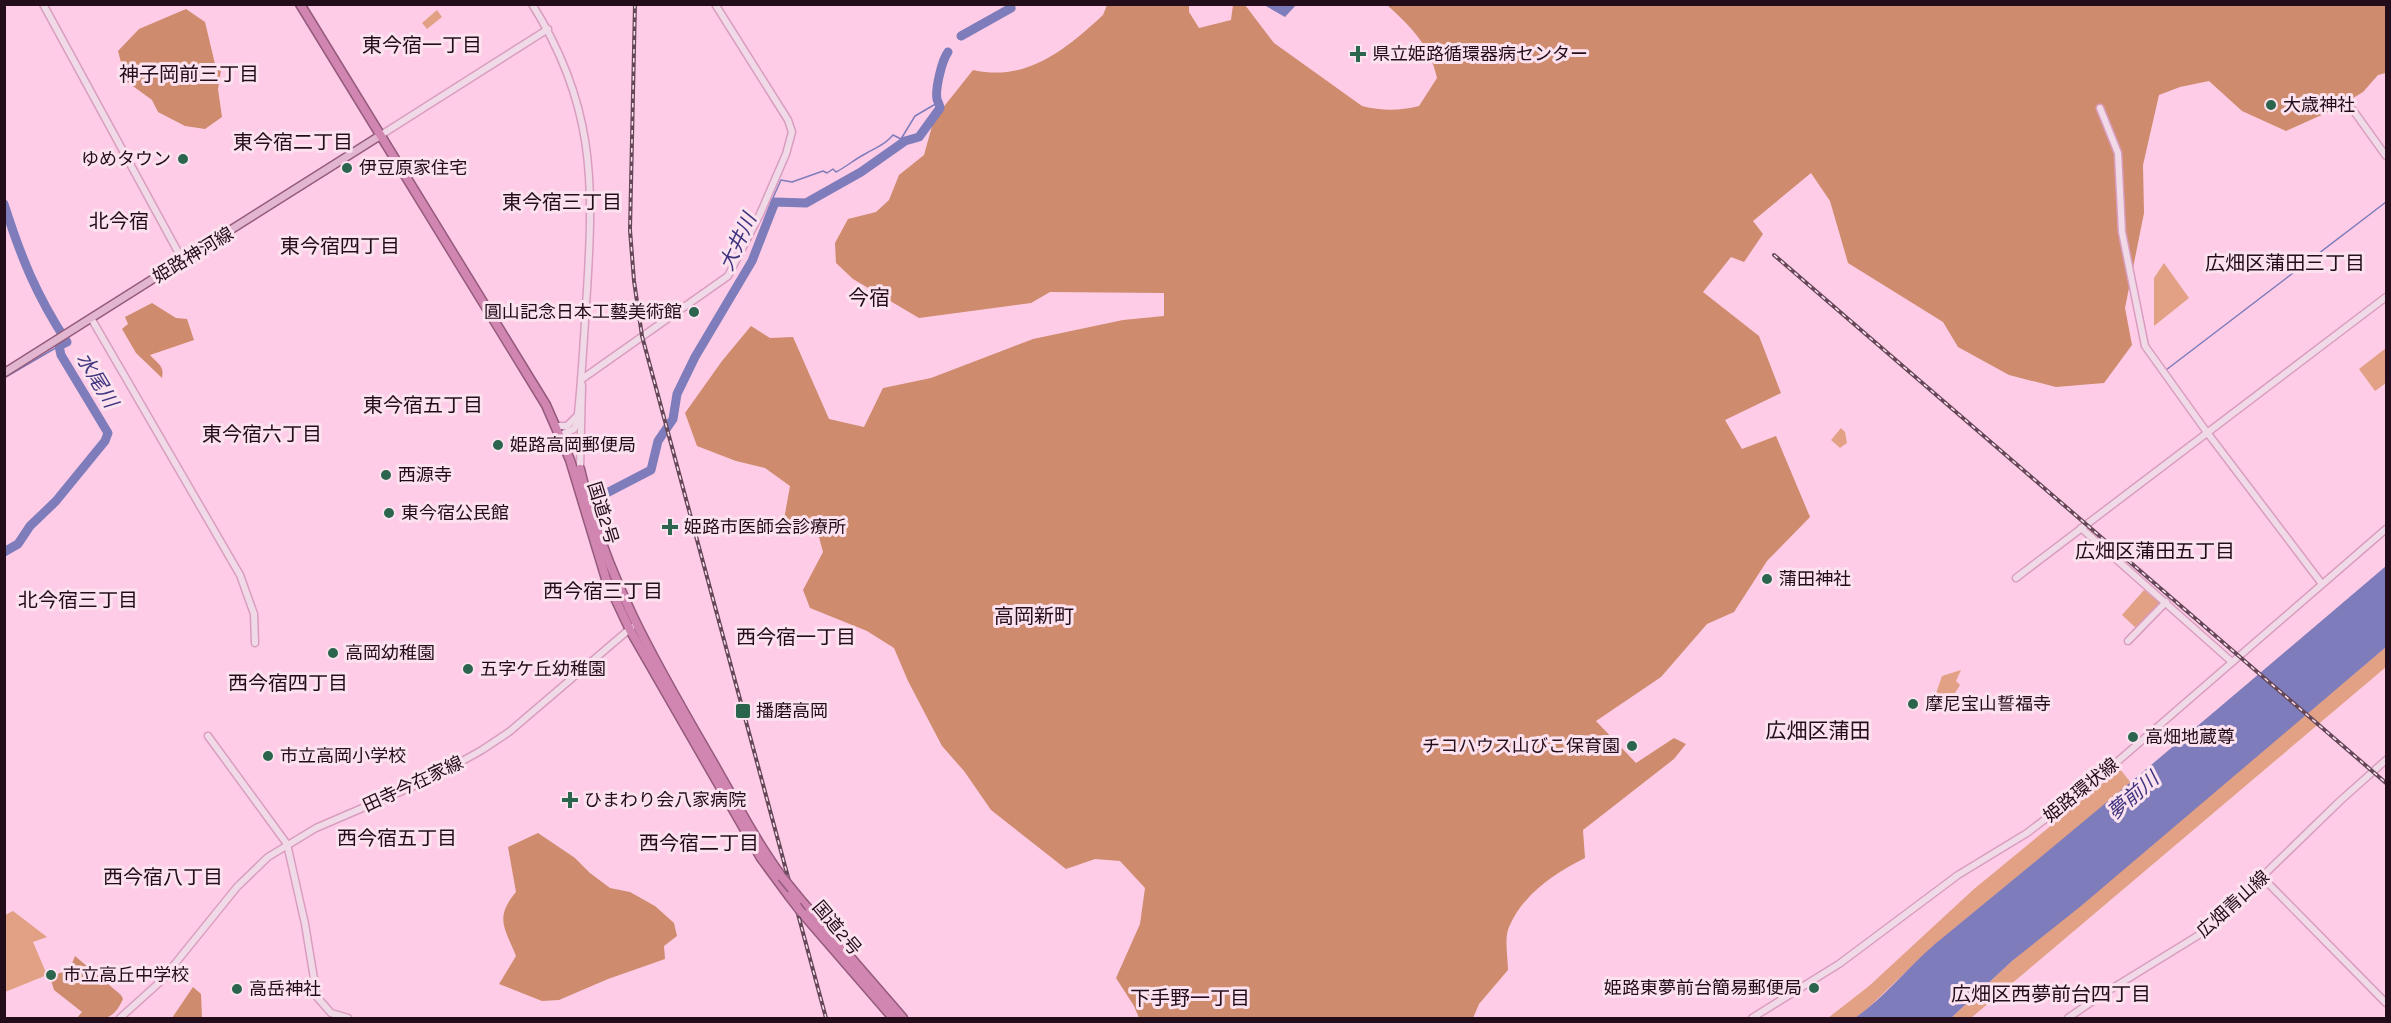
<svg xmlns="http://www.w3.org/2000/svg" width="2391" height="1023" viewBox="0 0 2391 1023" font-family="Karla,'Noto Sans JP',sans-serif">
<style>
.green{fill:#e2a184}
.forest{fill:#ce8b6d}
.water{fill:#7e7cba}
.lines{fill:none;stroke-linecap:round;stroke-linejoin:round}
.stream{stroke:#7e7cba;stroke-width:1.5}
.river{stroke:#7e7cba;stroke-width:9}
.secondary-casing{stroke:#da9dbf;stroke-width:9}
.primary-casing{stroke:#945b7c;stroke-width:10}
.highway-casing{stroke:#945b7c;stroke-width:11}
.secondary{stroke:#f1dae8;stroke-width:6}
.primary{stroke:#e3b6d0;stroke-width:7}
.highway{stroke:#d185b1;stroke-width:8}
.rail-casing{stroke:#664758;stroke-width:4}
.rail{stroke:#fce1ef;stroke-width:1.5;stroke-dasharray:4.5;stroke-linecap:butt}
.highway-bridge-casing{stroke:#945b7c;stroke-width:11;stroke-linecap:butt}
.highway-bridge{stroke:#d185b1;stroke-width:8}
.poi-dot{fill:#2b654e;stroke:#fce1ef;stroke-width:2}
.labels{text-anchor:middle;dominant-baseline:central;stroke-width:6;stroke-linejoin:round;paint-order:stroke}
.poi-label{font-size:18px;fill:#230d1a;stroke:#fce1ef;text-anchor:start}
.street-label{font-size:18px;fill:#230d1a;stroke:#fce1ef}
.neighbourhood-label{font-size:20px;fill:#230d1a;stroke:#fce1ef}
.water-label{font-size:20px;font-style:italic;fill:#3e347f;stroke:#fce1ef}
.quarter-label{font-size:21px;fill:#230d1a;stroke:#fce1ef}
</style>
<rect width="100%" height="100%" fill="#ffcce7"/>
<!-- green -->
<g class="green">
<path d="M437 10 442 17 427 29 422 23Z"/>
<path d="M2164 263 2189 298 2154 326V278Z"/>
<path d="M2386 348V383L2375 391 2359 369Z"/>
<path d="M1841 428 1845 432 1847 443 1840 448 1831 440Z"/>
<path d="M2144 590 2160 603 2138 630 2122 615Z"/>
<path d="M2386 647V667L1971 1018H1951L2012 961Z"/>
<path d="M1961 670 1956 681 1960 685 1950 701 1934 699 1942 676Z"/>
<path d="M2120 769 2131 783 1933 946 1866 1010 1855 1018H1828L1869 986 1974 889Z"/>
<path d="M13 911 47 937 33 942 47 975 5 992V915Z"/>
</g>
<!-- forest -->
<g class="forest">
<path d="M1107 5H1189V12L1199 28 1231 20 1233 5H1245L1274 43 1362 106C1382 111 1399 111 1419 106L1437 78C1430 45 1411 27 1387 5H2386V73L2378 75 2363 92 2337 108 2286 131 2242 111 2209 81 2180 87 2159 95 2143 165 2144 213 2125 308 2132 345 2104 383 2056 387 2009 375 1958 347 1943 322 1848 263 1830 201 1811 173 1753 221 1763 234 1744 262 1731 257 1703 292 1759 336 1781 393 1725 420 1742 449 1776 436 1810 517 1767 561 1734 612 1707 624 1661 677 1596 721 1636 763 1674 738 1686 744 1674 759 1583 830 1585 858C1555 873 1523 894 1509 927 1504 938 1508 958 1508 970L1479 1004 1473 1018H1139L1134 1006 1116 978 1140 924 1145 888 1120 861 1095 859 1066 869 991 810 964 771 942 746 908 681 894 648 867 631 810 608 803 590 823 552 816 526 783 525 790 486 765 468 736 461 697 446 685 413 722 361 751 326 770 338 793 337 829 419 864 427 883 388 931 378 1033 339 1123 320 1164 316V293L1050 292 1031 303 919 318 853 279 836 263 835 243 848 219 876 212 889 200 899 175 924 155 934 119 973 70C1027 82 1065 50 1103 15Z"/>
<path d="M186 9 205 22 215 64H222L218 89 222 117 205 129 185 126 158 112 152 100 126 81 118 51 139 29Z"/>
<path d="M152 303 176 318 187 319 194 340 150 355C157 363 165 366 162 378L136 353 122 329 128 324 125 317Z"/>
<path d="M538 833 575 858 590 873 610 888 630 892 655 906 674 923 677 936 664 946 665 959 608 979 559 1000 542 1001 499 984 516 956C505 928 494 918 516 892L508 847Z"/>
<path d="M75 956 121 995 123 999C112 1023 102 1019 77 1018L82 1012 54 990 50 977 70 969Z"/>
<path d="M193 987 201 994 202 1018H172Z"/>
</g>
<!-- water -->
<g class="water">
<path d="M1264 5H1296L1285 17Z"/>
<path d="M2386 566V647L2081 906 2012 961 1951 1018H1855C1885 997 1907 968 1935 944 2087 820 2237 693 2386 566Z"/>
</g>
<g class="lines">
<!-- stream -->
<g class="stream">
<path d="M772 200 781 180 792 182 823 171 827 173 833 169 836 172C846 167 855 159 865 154 876 147 884 146 893 135L901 139 915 116 939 102"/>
<path d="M2166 370 2386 202"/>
<path d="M4 378 59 346"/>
</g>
<!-- river -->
<g class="river">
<path d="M961 36 1011 8 1009 4"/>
<path d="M4 204C21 257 36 295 67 342L59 346 61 355 108 433 105 441 56 501 30 526 18 544 4 552"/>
<path d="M597 498 651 470 658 441 673 419 677 394 695 357 752 261 775 202 806 203 861 172 905 141 919 137 940 108C940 105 938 103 937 99 935 89 942 60 948 52"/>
</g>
<!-- secondary casing -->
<g class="secondary-casing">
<g id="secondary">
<path d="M43 4 183 261"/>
<path d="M532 4C594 103 594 179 587 290 584 335 582 379 577 423L574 429 561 435"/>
<path d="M2100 108 2118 153 2122 232 2145 346 2206 431 2322 584"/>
<path d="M2353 110 2386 156"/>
<path d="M381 135 548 29"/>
<path d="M91 318 240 575 254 614 255 643"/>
<path d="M582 379 728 276 760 214 786 154 792 132 788 120 715 4"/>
<path d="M557 426H567L576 417"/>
<path d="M580 469 582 385"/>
<path d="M2081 528 2232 662"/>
<path d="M2016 578 2386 297"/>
<path d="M2128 641 2166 602"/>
<path d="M208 736 287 844 305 924 317 997 331 1013 348 1018"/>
<path d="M2263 878 2386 1003"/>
<path d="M120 1018 161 981 237 887 268 857 316 828 432 778 482 750 509 732 632 627"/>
<path d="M1752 1018 1839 964 1958 875 2027 833 2095 781 2386 529"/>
<path d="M2068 1018 2103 994 2207 930 2340 801 2386 760"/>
</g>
</g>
<!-- primary casing -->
<g class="primary-casing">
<path id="primary" d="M4 373 381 135"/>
</g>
<!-- highway casing -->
<g class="highway-casing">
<g id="highway">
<path d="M300 4 546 405 570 460 606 579 630 630 761 858 789 896"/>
<path d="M580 469C604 576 657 666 711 759 734 799 755 840 782 877"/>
<path d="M800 899 903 1018"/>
<path d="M802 913 893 1018"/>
</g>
</g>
<!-- secondary -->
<use href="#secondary" class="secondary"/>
<!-- primary -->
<use href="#primary" class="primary"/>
<!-- highway -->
<use href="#highway" class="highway"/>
<!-- rail casing -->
<g class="rail-casing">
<g id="rail">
<path d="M635 4 630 230 634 281 642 336 826 1018"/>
<path d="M1774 255 2386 783"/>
</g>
</g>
<!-- rail -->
<use href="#rail" class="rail"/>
<!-- highway-bridge casing -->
<g class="highway-bridge-casing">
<g id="highway-bridge">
<path d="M782 877 800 899"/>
<path d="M789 896 802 913"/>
</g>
</g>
<!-- highway-bridge -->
<use href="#highway-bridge" class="highway-bridge"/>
</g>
<!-- markers -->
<g class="poi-dot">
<path d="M1355 45h6v6h6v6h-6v6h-6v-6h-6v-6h6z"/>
<circle cx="2271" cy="105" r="6"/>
<circle cx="183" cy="159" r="6"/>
<circle cx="347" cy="168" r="6"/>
<circle cx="694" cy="312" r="6"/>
<circle cx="498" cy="445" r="6"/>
<circle cx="386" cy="475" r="6"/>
<circle cx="389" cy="513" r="6"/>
<path d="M667 518h6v6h6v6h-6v6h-6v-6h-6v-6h6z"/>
<circle cx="1767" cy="579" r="6"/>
<circle cx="333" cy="653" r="6"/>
<circle cx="468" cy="669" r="6"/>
<circle cx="1913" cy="704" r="6"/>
<rect x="735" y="703" width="16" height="16" rx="3"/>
<circle cx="2133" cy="737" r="6"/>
<circle cx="1632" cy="746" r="6"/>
<circle cx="268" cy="756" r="6"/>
<path d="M567 791h6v6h6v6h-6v6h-6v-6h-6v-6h6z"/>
<circle cx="51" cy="975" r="6"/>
<circle cx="1814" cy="988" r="6"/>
<circle cx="237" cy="989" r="6"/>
</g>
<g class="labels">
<!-- poi labels -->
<g class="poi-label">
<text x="1372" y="54">県立姫路循環器病センター</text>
<text x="2283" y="105">大歳神社</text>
<text x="171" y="159" text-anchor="end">ゆめタウン</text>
<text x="359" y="168">伊豆原家住宅</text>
<text x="682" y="312" text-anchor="end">圓山記念日本工藝美術館</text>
<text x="510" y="445">姫路高岡郵便局</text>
<text x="398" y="475">西源寺</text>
<text x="401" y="513">東今宿公民館</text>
<text x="684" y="527">姫路市医師会診療所</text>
<text x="1779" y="579">蒲田神社</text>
<text x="345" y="653">高岡幼稚園</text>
<text x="480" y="669">五字ケ丘幼稚園</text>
<text x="1925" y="704">摩尼宝山誓福寺</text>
<text x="756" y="711">播磨高岡</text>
<text x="2145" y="737">高畑地蔵尊</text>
<text x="1620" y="746" text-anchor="end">チコハウス山びこ保育園</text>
<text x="280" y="756">市立高岡小学校</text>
<text x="584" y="800">ひまわり会八家病院</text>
<text x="63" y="975">市立高丘中学校</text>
<text x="1802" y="988" text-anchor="end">姫路東夢前台簡易郵便局</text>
<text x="249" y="989">高岳神社</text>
</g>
<!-- street labels -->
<g class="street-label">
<text transform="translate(193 255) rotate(-31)">姫路神河線</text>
<text transform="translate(603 513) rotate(73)">国道2号</text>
<text transform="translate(413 784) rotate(-25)">田寺今在家線</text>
<text transform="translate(2081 790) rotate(-39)">姫路環状線</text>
<text transform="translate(2233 904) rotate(-42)">広畑青山線</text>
<text transform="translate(837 928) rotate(50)">国道2号</text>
</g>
<!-- neighbourhood labels -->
<g class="neighbourhood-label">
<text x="422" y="45">東今宿一丁目</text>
<text x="189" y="74">神子岡前三丁目</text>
<text x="293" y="142">東今宿二丁目</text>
<text x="562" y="202">東今宿三丁目</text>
<text x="119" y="221">北今宿</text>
<text x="340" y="246">東今宿四丁目</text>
<text x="2285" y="263">広畑区蒲田三丁目</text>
<text x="423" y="405">東今宿五丁目</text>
<text x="262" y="434">東今宿六丁目</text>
<text x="2155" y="551">広畑区蒲田五丁目</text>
<text x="603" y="591">西今宿三丁目</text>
<text x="78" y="600">北今宿三丁目</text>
<text x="1034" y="616">高岡新町</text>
<text x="796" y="637">西今宿一丁目</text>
<text x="288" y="683">西今宿四丁目</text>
<text x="397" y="838">西今宿五丁目</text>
<text x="699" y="843">西今宿二丁目</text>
<text x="163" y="877">西今宿八丁目</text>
<text x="2051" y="994">広畑区西夢前台四丁目</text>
<text x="1190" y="998">下手野一丁目</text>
</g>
<!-- water labels -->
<g class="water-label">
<text transform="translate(738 242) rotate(-65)">大井川</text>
<text transform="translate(97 380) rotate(59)">水尾川</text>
<text transform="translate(2133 796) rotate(-41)">夢前川</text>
</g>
<!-- quarter labels -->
<g class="quarter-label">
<text x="869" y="298">今宿</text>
<text x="1818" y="731">広畑区蒲田</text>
</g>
</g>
<!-- border -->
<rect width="2391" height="1023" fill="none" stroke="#230d1a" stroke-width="12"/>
</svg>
